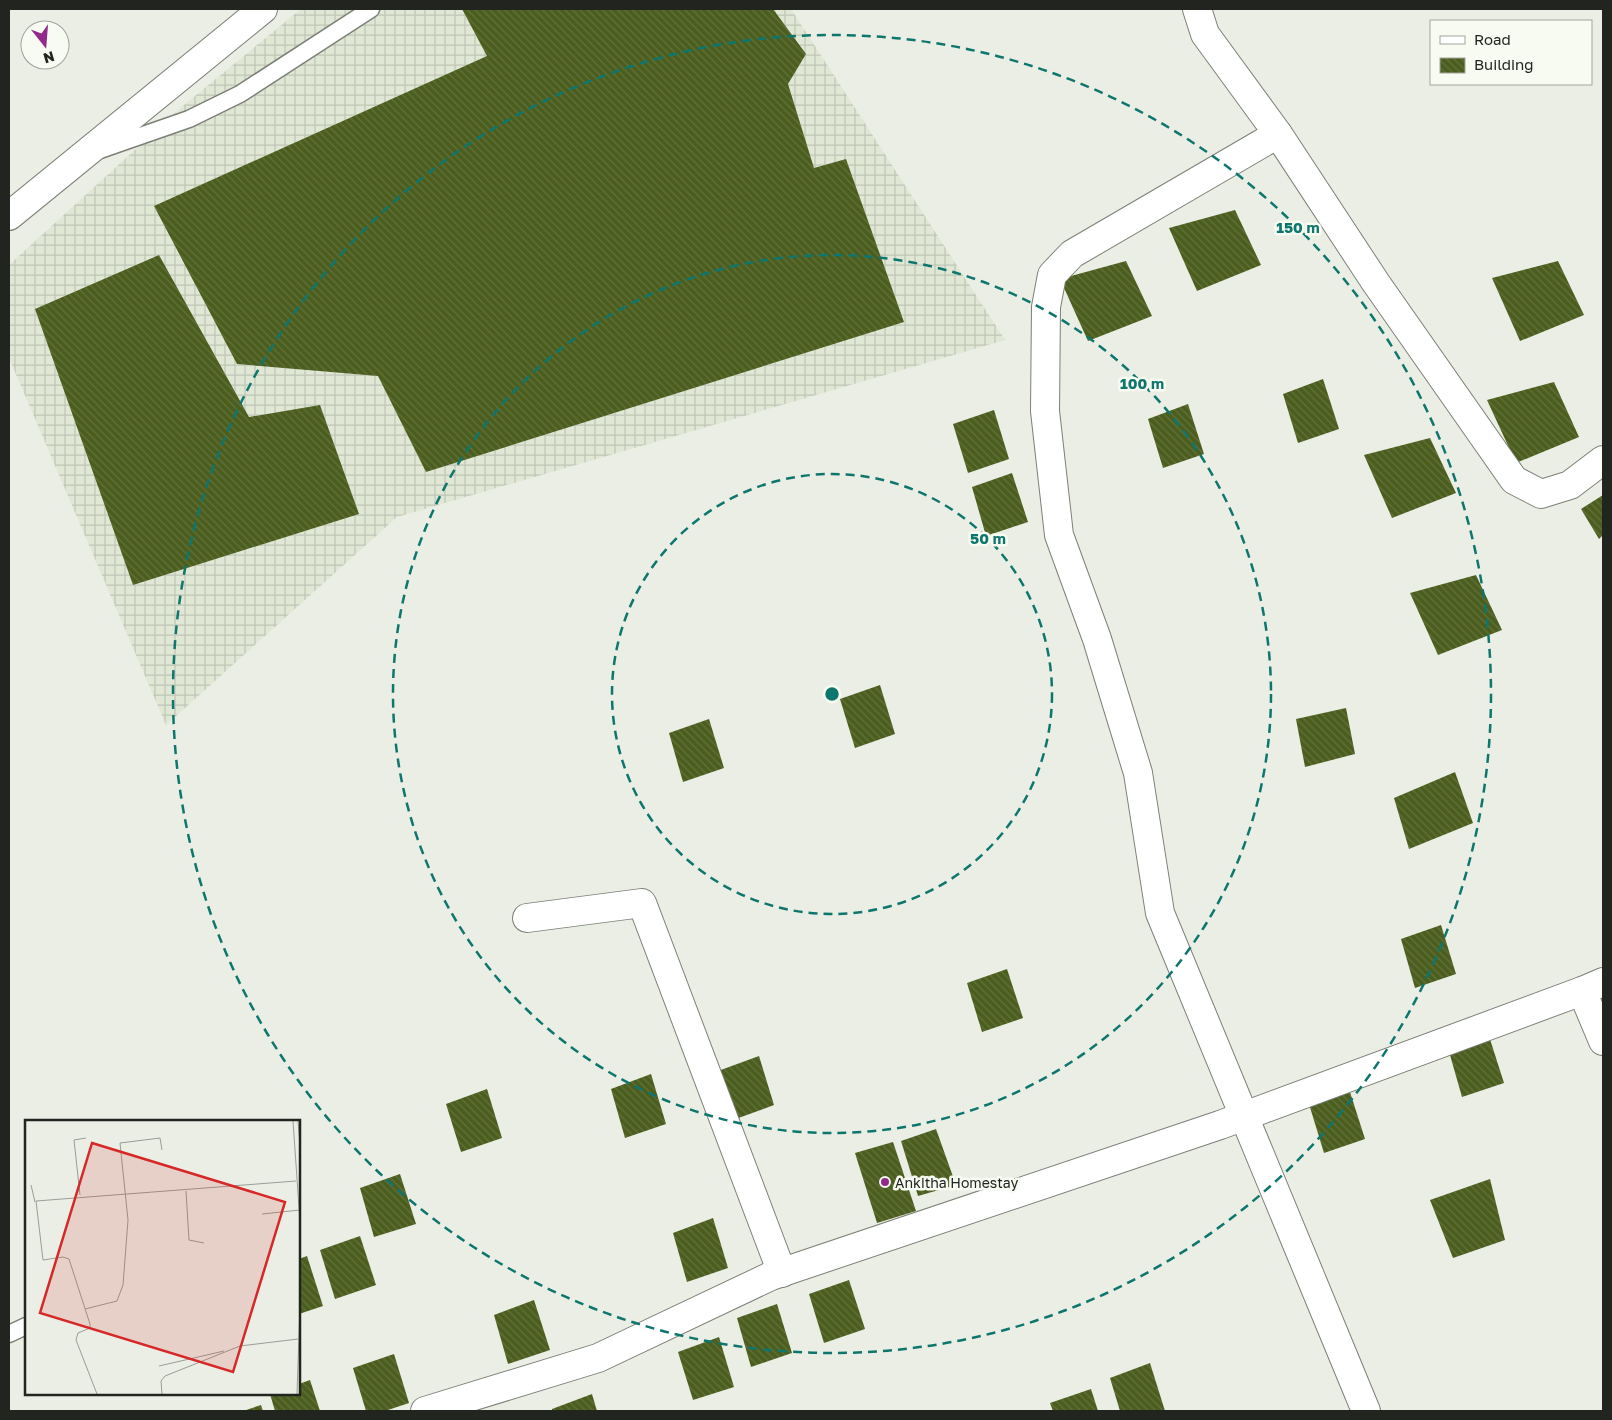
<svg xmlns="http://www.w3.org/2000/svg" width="1612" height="1420" viewBox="0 0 1612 1420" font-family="'Golos Text',sans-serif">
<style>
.industrial{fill:url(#industrial-grid)}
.building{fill:url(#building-back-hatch)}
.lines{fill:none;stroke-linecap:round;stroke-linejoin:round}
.lane-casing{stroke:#7c8077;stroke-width:19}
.street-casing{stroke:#7c8077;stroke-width:30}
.lane{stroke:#fff;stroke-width:16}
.street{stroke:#fff;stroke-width:28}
.ring{fill:none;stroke:#0f766e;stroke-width:2.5;stroke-dasharray:9 6}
.poi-dot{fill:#94298c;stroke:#f7fbf1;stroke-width:2}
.labels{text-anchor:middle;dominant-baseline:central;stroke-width:5;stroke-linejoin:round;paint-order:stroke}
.poi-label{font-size:14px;fill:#222420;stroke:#f7fbf1;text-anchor:start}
.inset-road{fill:none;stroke:#9a9d96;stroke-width:1}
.view{fill:#d62828;fill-opacity:0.15;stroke:#d62828;stroke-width:2.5}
.inset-edge{fill:none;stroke:#222420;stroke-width:2.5}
.centre{fill:#0f766e;stroke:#f7fbf1;stroke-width:2.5}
.ring-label{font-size:15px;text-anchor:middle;font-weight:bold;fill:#0f766e;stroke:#f7fbf1;stroke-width:5;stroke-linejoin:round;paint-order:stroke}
</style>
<defs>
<pattern id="industrial-grid" width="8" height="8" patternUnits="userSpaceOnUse" patternTransform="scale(1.25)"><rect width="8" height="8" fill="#e0e7d5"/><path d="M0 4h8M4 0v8" fill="none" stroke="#c0c6b7"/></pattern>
<pattern id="building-back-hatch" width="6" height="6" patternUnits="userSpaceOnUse" patternTransform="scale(1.25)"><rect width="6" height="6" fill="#4b5e1e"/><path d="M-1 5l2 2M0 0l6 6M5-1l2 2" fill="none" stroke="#62713e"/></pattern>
</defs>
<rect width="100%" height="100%" fill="#eaeee4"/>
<!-- industrial -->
<path class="industrial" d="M301 9H791L1005 340 397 517 166 725 9 358V265L184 105Z"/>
<!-- building -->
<g class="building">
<path d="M462 9H773L806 54 788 84 814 168 846 159 904 322 426 472 378 376 237 364 154 206 487 56Z"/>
<path d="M1235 210 1261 265 1197 291 1169 228Z"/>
<path d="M159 255 249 417 320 405 359 514 133 585 35 309Z"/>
<path d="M1126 261 1152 316 1088 341 1060 279Z"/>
<path d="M1558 261 1584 315 1520 341 1492 278Z"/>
<path d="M1323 379 1339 429 1298 443 1283 394Z"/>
<path d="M1554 382 1579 437 1516 463 1487 400Z"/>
<path d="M1188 404 1204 454 1163 468 1148 419Z"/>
<path d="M994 410 1009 459 968 473 953 424Z"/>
<path d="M1430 438 1456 493 1392 518 1364 455Z"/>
<path d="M1012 473 1028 522 986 536 972 487Z"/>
<path d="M1603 495V535L1599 539 1581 509Z"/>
<path d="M1476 575 1502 630 1438 655 1410 593Z"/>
<path d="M880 685 895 734 855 748 840 699Z"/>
<path d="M1346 708 1355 754 1305 767 1296 719Z"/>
<path d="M709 719 724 768 683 782 669 733Z"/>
<path d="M1455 772 1473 823 1409 849 1394 798Z"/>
<path d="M1441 925 1456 974 1415 988 1401 939Z"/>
<path d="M1007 969 1023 1018 982 1032 967 983Z"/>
<path d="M1488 1033 1504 1083 1462 1097 1448 1048Z"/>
<path d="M759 1056 774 1105 733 1120 718 1071Z"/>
<path d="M651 1074 666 1124 625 1138 611 1089Z"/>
<path d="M487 1089 502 1138 461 1152 446 1104Z"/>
<path d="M1349 1089 1365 1139 1324 1153 1309 1104Z"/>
<path d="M936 1129 956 1185 918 1196 901 1141Z"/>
<path d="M893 1142 916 1211 877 1223 855 1153Z"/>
<path d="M400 1174 416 1224 374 1237 360 1188Z"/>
<path d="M1490 1179 1505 1240 1453 1258 1430 1200Z"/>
<path d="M713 1218 728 1268 687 1282 673 1233Z"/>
<path d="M360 1236 376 1285 335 1299 320 1250Z"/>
<path d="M307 1256 323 1306 299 1314V1259Z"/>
<path d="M849 1280 865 1329 824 1343 809 1294Z"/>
<path d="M534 1300 550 1350 508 1364 494 1315Z"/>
<path d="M777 1304 792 1353 751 1367 737 1318Z"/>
<path d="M719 1337 734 1387 693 1400 678 1352Z"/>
<path d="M394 1354 409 1403 385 1411H366L353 1368Z"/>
<path d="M1150 1363 1165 1411H1120L1110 1378Z"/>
<path d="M310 1380 320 1411H275L270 1394H299V1384Z"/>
<path d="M1091 1389 1098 1411H1053L1050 1403Z"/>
<path d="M592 1394 597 1411H552V1409Z"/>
<path d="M261 1405 263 1411H243Z"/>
</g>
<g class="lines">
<!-- lane casing -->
<g class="lane-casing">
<g id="lane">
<path d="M100 150 189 119 240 94 371 9"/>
<path d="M9 1334 26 1326"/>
</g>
</g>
<!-- street casing -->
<g class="street-casing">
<g id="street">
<path d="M1197 9 1205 34 1278 134 1376 283 1514 480 1541 494 1570 485 1603 460"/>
<path d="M1278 134 1072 254 1052 275 1046 307 1045 411 1059 535 1097 639 1138 773 1160 913 1366 1411"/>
<path d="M9 216 263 9"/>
<path d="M527 918 642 903 782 1273"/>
<path d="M1582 991 1603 1041"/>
<path d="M425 1411 598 1358 771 1276 1220 1125 1582 991 1603 982"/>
</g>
</g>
<!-- lane -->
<use href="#lane" class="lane"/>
<!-- street -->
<use href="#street" class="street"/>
</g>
<!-- distance rings -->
<g class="ring">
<circle cx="832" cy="694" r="220"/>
<circle cx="832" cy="694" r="439"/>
<circle cx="832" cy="694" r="659"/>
</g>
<!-- markers -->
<circle class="poi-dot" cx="885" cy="1182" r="5"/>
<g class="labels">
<!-- poi labels -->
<g class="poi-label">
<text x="895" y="1182">Ankitha Homestay</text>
</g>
</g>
<!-- overview -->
<g transform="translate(25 1120)">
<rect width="275" height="275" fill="#eaeee4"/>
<path class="inset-road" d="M268 1 275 102M273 1 275 25M6 65 10 82M161 71 164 120 179 123M55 75 49 20 61 18M237 94 275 90M60 189 92 181 98 165 103 100 95 23 135 18 137 30M134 246 199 231M72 274 51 220 53 213 65 208V204L44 139 38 137 18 140 11 81 271 61M137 274 136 261 140 256 215 226 273 219M272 274 275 185"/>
<path class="view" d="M67 23 260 82 208 252 15 193Z"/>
<rect width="275" height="275" class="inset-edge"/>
</g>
<circle cx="832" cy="694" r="8" class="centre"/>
<g class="ring-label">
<text x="1298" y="233">150 m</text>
<text x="1142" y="389">100 m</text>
<text x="988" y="544">50 m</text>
</g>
<!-- border -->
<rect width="1612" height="1420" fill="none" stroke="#222420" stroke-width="20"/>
<!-- legend -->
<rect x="1430" y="20" width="162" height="65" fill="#f7fbf1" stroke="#a2a59d"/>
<rect x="1440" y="36" width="25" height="8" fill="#ffffff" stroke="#a2a59d"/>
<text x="1474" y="45" font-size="15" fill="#222420">Road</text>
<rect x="1440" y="58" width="25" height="15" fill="url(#building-back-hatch)" stroke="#a2a59d"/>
<text x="1474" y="70" font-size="15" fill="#222420">Building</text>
<!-- north arrow -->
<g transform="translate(45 45) rotate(163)"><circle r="24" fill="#f7fbf1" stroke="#a2a59d"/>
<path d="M0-4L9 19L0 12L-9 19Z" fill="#94298c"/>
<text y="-8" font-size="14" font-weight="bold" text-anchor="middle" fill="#222420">N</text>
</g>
</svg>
